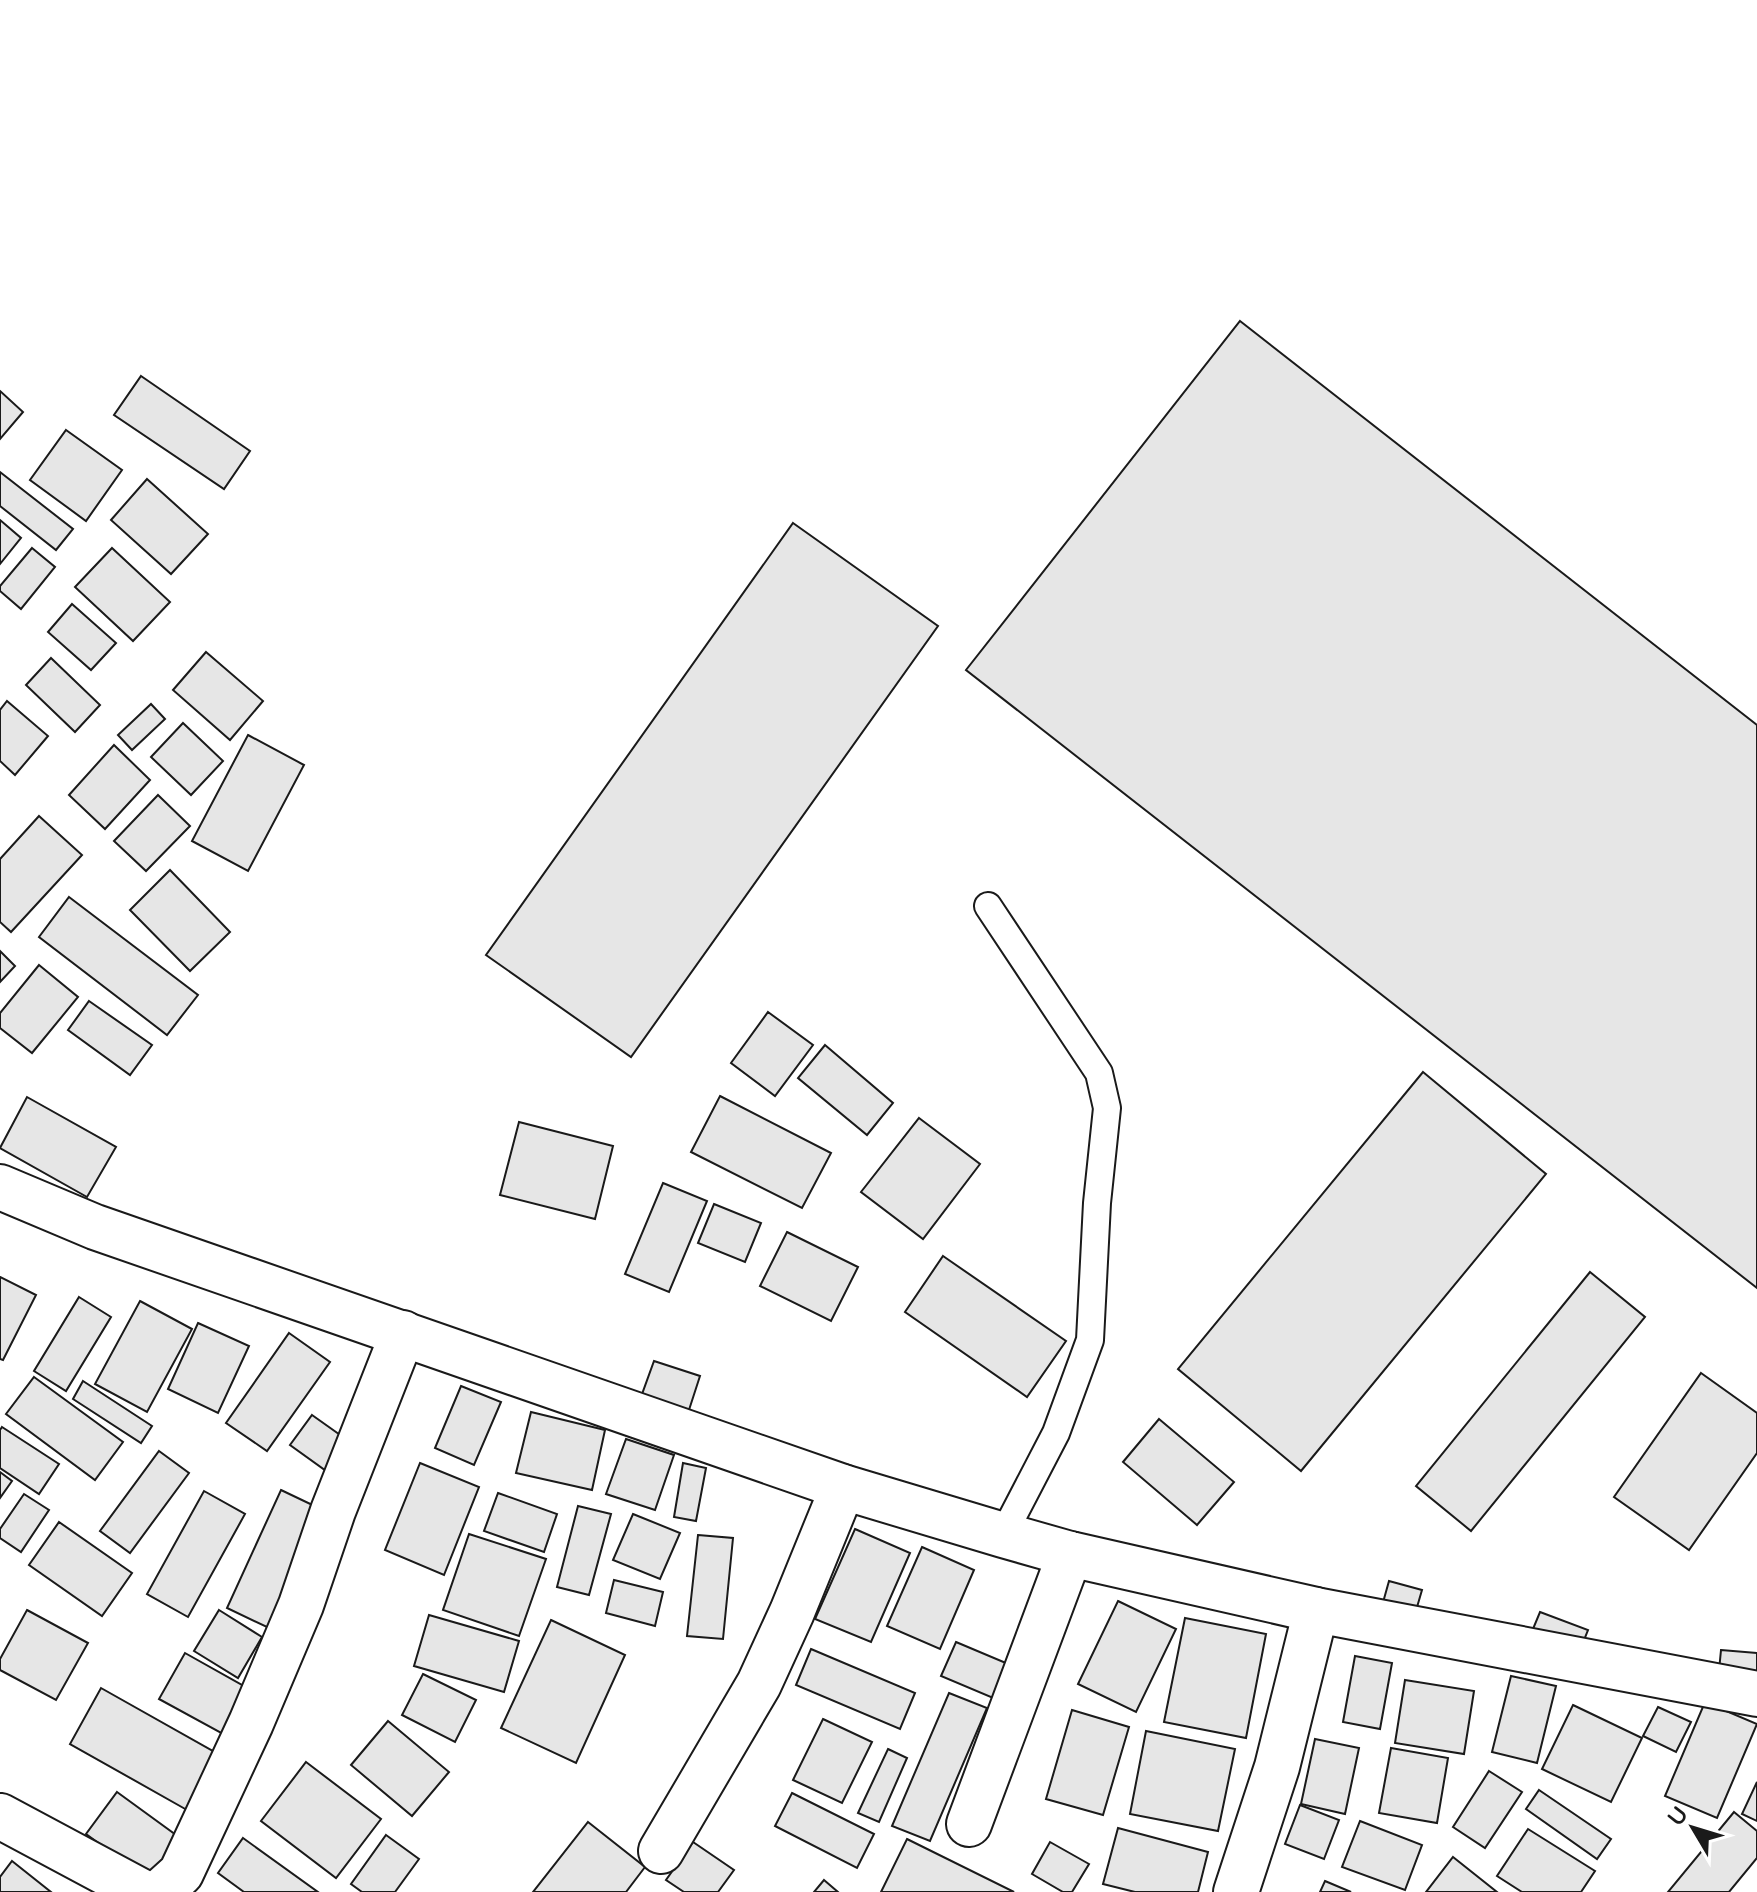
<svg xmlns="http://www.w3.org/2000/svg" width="1757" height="1892" viewBox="0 0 1757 1892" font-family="'Varela Round',sans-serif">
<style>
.building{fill:#e6e6e6;stroke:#1a1a1a;stroke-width:2}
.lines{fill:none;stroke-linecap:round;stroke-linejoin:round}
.service-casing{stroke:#1a1a1a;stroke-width:30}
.minor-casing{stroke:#1a1a1a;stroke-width:48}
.secondary-casing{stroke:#1a1a1a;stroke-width:48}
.service{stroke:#fff;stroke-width:26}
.minor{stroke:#fff;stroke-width:44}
.secondary{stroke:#fff;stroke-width:44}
</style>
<rect width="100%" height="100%" fill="#fff"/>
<!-- building -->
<g class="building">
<path d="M1240 321 1757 725V1288L966 670Z"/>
<path d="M141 376 250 451 224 489 114 415Z"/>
<path d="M0 391 23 412 0 439Z"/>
<path d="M66 430 122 470 86 521 30 480Z"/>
<path d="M0 472 73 529 56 550 0 506Z"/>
<path d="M147 479 208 534 171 574 111 520Z"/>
<path d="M0 520 21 538 0 564Z"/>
<path d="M793 523 938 626 631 1057 486 955Z"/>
<path d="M32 548 55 567 21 609 0 591V586Z"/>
<path d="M112 548 170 602 133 641 75 587Z"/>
<path d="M72 604 116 643 91 670 48 632Z"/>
<path d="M206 652 263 701 230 740 173 690Z"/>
<path d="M51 658 100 705 75 732 26 685Z"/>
<path d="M7 701 48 736 15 775 0 761V710Z"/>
<path d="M151 704 165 719 132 750 118 735Z"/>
<path d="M183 723 223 761 191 795 151 757Z"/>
<path d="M248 735 304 765 248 871 192 841Z"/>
<path d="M114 745 150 780 105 829 69 795Z"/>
<path d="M158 795 190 826 146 871 114 841Z"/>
<path d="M39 816 82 855 11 932 0 922V859Z"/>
<path d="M170 870 230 932 190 971 130 910Z"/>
<path d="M69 897 198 995 167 1035 39 937Z"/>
<path d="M0 951 15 966 0 982Z"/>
<path d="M39 965 78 997 32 1053 0 1028V1013Z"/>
<path d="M89 1001 152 1045 130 1075 68 1030Z"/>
<path d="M768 1012 813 1045 775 1096 731 1063Z"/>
<path d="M825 1045 893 1103 867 1135 798 1078Z"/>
<path d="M1423 1072 1546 1174 1301 1471 1178 1369Z"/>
<path d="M720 1096 831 1153 802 1208 691 1152Z"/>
<path d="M27 1097 116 1147 87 1197 0 1148Z"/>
<path d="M919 1118 980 1164 923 1239 861 1192Z"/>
<path d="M519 1122 613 1146 595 1219 500 1195Z"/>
<path d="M663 1183 707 1201 669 1292 625 1274Z"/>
<path d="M714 1204 761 1223 745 1262 698 1243Z"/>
<path d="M787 1232 858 1267 831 1321 760 1286Z"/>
<path d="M943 1256 1066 1341 1027 1397 905 1312Z"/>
<path d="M1590 1272 1645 1317 1471 1531 1416 1486Z"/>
<path d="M0 1277 36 1295 3 1360 0 1359Z"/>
<path d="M79 1297 111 1317 66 1391 34 1371Z"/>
<path d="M140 1301 192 1329 147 1412 95 1384Z"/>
<path d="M198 1323 249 1346 218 1413 168 1389Z"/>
<path d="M289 1333 330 1362 267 1451 226 1423Z"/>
<path d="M654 1361 700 1376 688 1413 641 1397Z"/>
<path d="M1701 1373 1757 1413V1453L1689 1550 1614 1497Z"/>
<path d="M34 1377 123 1442 95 1480 6 1414Z"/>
<path d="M83 1381 152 1426 141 1443 73 1399Z"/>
<path d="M461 1386 501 1402 474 1465 435 1448Z"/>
<path d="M531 1412 605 1430 592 1490 516 1473Z"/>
<path d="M312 1415 350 1442 329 1473 290 1445Z"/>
<path d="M1159 1419 1234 1482 1197 1525 1123 1462Z"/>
<path d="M2 1427 59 1464 39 1494 0 1468V1430Z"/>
<path d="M626 1439 674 1455 655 1510 606 1494Z"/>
<path d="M159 1451 189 1473 130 1553 100 1531Z"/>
<path d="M420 1463 479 1487 444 1575 385 1550Z"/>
<path d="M683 1463 706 1468 696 1521 674 1517Z"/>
<path d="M0 1472 12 1481 0 1498Z"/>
<path d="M281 1490 323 1510 269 1628 227 1608Z"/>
<path d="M204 1491 245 1514 188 1617 147 1594Z"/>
<path d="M498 1493 557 1514 544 1552 484 1531Z"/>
<path d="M24 1494 49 1510 21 1552 0 1538V1529Z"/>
<path d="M578 1506 611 1514 589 1595 557 1587Z"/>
<path d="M633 1514 680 1533 660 1579 613 1560Z"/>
<path d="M59 1522 132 1573 102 1616 29 1565Z"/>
<path d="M855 1529 910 1553 871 1642 815 1619Z"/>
<path d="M469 1534 546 1559 519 1636 443 1610Z"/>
<path d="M698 1535 733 1538 723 1639 687 1636Z"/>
<path d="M922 1547 974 1570 940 1649 887 1626Z"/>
<path d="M614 1580 663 1592 655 1626 606 1613Z"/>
<path d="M1389 1581 1422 1590 1415 1614 1382 1606Z"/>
<path d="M1118 1601 1176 1629 1136 1712 1078 1684Z"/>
<path d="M27 1610 88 1643 56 1700 0 1670V1659Z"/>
<path d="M219 1610 262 1637 238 1678 194 1651Z"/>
<path d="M1540 1612 1588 1630 1576 1660 1528 1641Z"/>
<path d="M429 1615 519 1641 504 1692 414 1666Z"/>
<path d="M1185 1618 1266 1634 1246 1738 1164 1722Z"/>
<path d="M551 1620 625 1655 576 1763 501 1728Z"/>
<path d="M956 1642 1020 1669 1005 1703 941 1676Z"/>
<path d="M811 1649 915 1693 900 1729 796 1685Z"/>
<path d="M1721 1650 1757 1653V1684L1718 1681Z"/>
<path d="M185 1653 249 1689 223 1734 159 1699Z"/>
<path d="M1355 1656 1392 1663 1380 1729 1343 1722Z"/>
<path d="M423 1674 476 1700 455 1742 402 1715Z"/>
<path d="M1511 1676 1556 1686 1537 1763 1492 1752Z"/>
<path d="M1405 1680 1474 1691 1464 1754 1395 1743Z"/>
<path d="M101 1688 218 1754 187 1810 70 1744Z"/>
<path d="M949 1693 987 1708 930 1841 892 1826Z"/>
<path d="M1705 1702 1757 1724 1717 1818 1665 1796Z"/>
<path d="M1573 1705 1642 1738 1611 1802 1542 1769Z"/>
<path d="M1658 1707 1691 1722 1676 1752 1643 1736Z"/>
<path d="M1072 1710 1129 1727 1103 1815 1046 1799Z"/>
<path d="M823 1719 872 1742 842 1803 793 1780Z"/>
<path d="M388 1721 449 1772 412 1816 351 1765Z"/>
<path d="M1146 1731 1235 1749 1218 1831 1130 1814Z"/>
<path d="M1315 1739 1359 1748 1345 1814 1301 1804Z"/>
<path d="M1391 1748 1448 1758 1437 1823 1379 1813Z"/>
<path d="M888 1749 907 1758 879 1822 858 1813Z"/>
<path d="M306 1762 381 1819 336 1878 261 1821Z"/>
<path d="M1489 1771 1522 1792 1485 1848 1453 1827Z"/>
<path d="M1757 1782V1821L1742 1814Z"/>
<path d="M1539 1790 1611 1839 1597 1859 1526 1809Z"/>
<path d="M117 1792 187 1843 157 1885 86 1834Z"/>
<path d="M792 1793 874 1834 857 1868 775 1826Z"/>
<path d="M1300 1805 1339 1820 1324 1859 1285 1844Z"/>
<path d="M1734 1812 1757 1831V1858L1729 1892H1668Z"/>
<path d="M1360 1821 1422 1845 1405 1890 1342 1867Z"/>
<path d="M588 1822 645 1867 626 1892H533Z"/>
<path d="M1118 1828 1208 1852 1198 1892H1135L1103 1884Z"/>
<path d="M1528 1829 1595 1871 1581 1892H1522L1497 1876Z"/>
<path d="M386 1835 419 1859 395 1892H362L351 1884Z"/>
<path d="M243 1838 318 1892H244L218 1873Z"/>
<path d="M907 1839 1014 1892H881Z"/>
<path d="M693 1842 734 1870 718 1892H684L666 1880Z"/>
<path d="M1050 1842 1089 1864 1072 1892H1063L1032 1874Z"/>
<path d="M1453 1857 1497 1892H1426Z"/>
<path d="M12 1861 51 1892H0V1877Z"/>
<path d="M824 1880 838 1892H814Z"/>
<path d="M1325 1881 1351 1892H1320Z"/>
</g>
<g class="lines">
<!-- service casing -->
<g class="service-casing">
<path id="service" d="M988 906 1099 1073 1107 1108 1097 1203 1090 1340 1056 1433 1003 1535"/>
</g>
<!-- minor casing -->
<g class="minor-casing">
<g id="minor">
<path d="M0 1816 142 1892"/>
<path d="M969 1824 1070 1554"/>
<path d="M661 1851 759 1684 792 1612 843 1487"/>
<path d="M160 1892 181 1873 251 1723 301 1605 333 1511 403 1333"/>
<path d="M1236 1892 1277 1767 1316 1610"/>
</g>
</g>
<!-- secondary casing -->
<g class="secondary-casing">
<path id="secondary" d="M0 1187 95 1227 843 1487 1003 1535 1070 1554 1316 1610 1757 1694"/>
</g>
<!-- service -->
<use href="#service" class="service"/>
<!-- minor -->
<use href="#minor" class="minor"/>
<!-- secondary -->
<use href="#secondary" class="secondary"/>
</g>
<!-- north arrow -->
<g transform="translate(1693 1828) rotate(308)" stroke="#ffffff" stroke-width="6" paint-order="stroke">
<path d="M0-6L14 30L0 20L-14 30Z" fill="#1a1a1a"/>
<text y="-12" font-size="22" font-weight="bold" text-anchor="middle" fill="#1a1a1a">U</text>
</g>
</svg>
